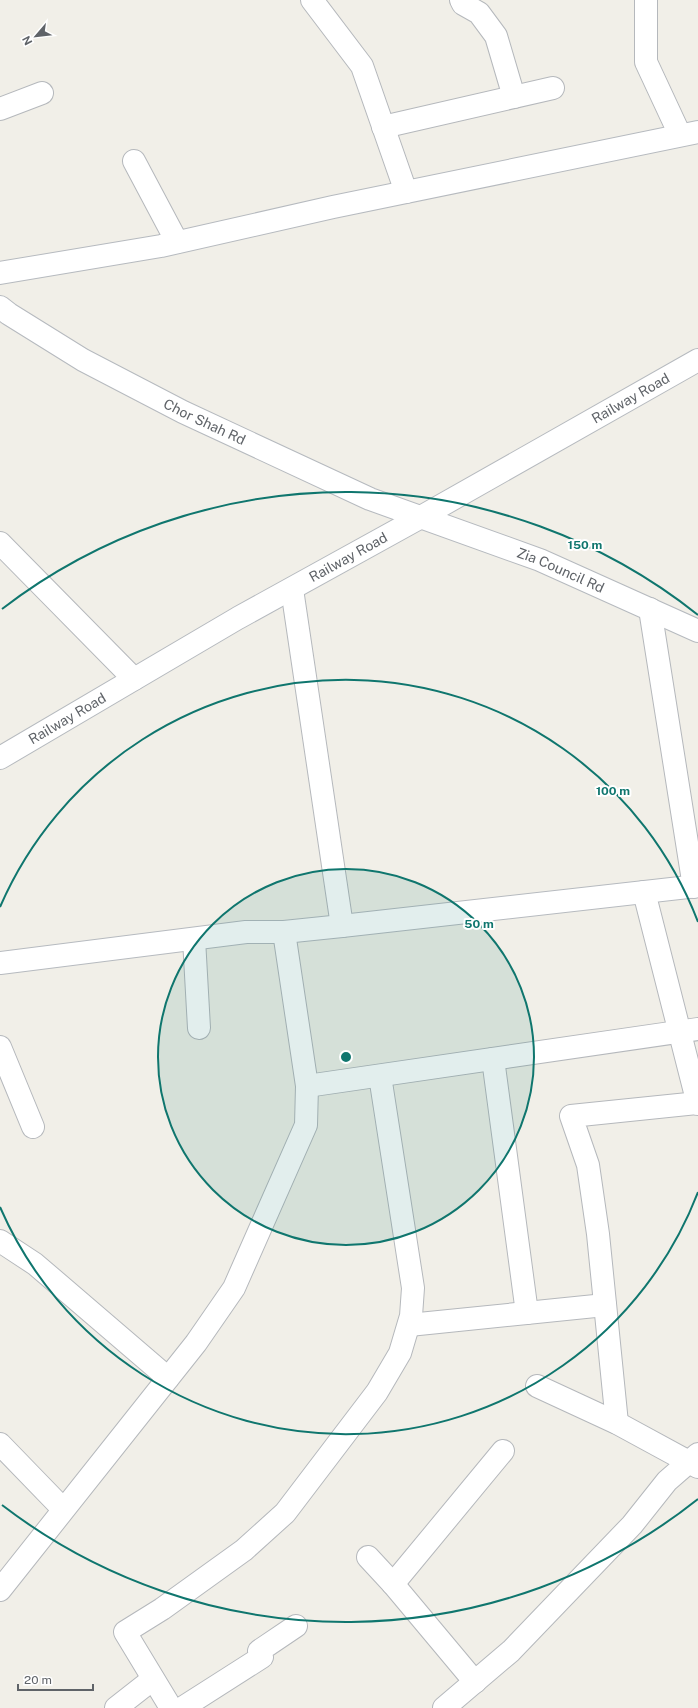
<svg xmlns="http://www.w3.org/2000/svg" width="698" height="1708" viewBox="0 0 698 1708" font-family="'Public Sans',sans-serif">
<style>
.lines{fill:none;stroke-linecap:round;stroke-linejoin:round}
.street-casing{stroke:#b5b8bc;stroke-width:24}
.secondary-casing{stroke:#b6babf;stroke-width:24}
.street{stroke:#fff;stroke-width:22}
.secondary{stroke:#fff;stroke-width:22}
.ring{fill:none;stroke:#0f766e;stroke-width:2}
.labels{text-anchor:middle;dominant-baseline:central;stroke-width:4;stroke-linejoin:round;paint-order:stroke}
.street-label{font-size:14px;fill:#5f6368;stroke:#fff}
.centre{fill:#0f766e;stroke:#fff;stroke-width:2}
.ring-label{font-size:12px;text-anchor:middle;font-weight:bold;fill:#0f766e;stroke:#fff;stroke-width:4;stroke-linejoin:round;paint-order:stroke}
</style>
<rect width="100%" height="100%" fill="#f1efe8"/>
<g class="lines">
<!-- street casing -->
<g class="street-casing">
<g id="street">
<path d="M312 0 362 66 406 192"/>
<path d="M461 0 463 4 479 13 496 36 514 97"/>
<path d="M646 0V62L680 135"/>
<path d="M0 109 42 93"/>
<path d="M383 127 553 88"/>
<path d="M134 161 177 242"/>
<path d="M0 543 134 679"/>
<path d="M292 589 342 926"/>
<path d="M650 609 694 887"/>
<path d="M644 892 698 1104"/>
<path d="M194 939 199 1028"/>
<path d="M0 1047 33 1127"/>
<path d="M493 1059 527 1313"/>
<path d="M307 1086 698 1029"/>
<path d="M0 1241 35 1264 168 1378"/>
<path d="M409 1325 605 1305"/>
<path d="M537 1386 617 1423 698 1467"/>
<path d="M617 1423 598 1234 588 1165 571 1116 698 1103"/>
<path d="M0 1444 63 1509"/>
<path d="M368 1557 393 1584 475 1682"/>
<path d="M393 1584 503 1451"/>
<path d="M0 1590 196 1343 234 1288 306 1125 307 1086 284 932"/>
<path d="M116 1708 153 1679"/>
<path d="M171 1708 125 1632 162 1609 244 1550 285 1513 377 1392 400 1353 411 1316 413 1288 380 1076"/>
<path d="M182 1708 262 1657 259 1651 296 1626"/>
<path d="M444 1708 511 1651 632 1525 667 1481 698 1454"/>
</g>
</g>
<!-- secondary casing -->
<g class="secondary-casing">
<g id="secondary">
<path d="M0 273 161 246 333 207 698 132"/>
<path id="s1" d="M0 307 9 314 83 360 183 412 370 499 540 560 698 631"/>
<path id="s2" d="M0 758 238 618 421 517 698 360"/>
<path d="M0 963 246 932H284L342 926 698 886"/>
</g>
</g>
<!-- street -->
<use href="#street" class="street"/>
<!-- secondary -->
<use href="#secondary" class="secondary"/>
</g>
<!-- distance rings -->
<circle cx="346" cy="1057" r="188" fill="#0f766e" fill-opacity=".12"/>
<g class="ring">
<circle cx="346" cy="1057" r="188"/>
<path d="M698 1192A377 377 0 0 1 0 1207M0 907A377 377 0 0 1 698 922"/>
<path d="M698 1499A565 565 0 0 1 2 1505M2 609A565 565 0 0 1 698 615"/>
</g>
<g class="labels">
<!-- street labels -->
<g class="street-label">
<text stroke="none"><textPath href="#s2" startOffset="726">Railway Road</textPath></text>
<text stroke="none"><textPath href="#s1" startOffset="235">Chor Shah Rd</textPath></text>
<text stroke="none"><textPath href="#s2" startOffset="402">Railway Road</textPath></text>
<text stroke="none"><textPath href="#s1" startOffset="621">Zia Council Rd</textPath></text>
<text stroke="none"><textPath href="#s2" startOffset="78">Railway Road</textPath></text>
</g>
</g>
<circle cx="346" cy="1057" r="6" class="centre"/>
<g class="ring-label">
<text x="585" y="549">150 m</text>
<text x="613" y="795">100 m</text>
<text x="479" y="928">50 m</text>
</g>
<!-- north arrow -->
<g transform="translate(36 36) rotate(242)" stroke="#ffffff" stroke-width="3" paint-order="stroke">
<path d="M0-3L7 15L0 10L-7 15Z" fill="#5f6368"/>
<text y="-6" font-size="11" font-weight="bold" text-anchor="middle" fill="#5f6368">N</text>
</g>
<!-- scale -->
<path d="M18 1684v6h75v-6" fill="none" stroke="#5f6368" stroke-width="2"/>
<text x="24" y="1684" font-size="12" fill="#5f6368" stroke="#ffffff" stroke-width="3" paint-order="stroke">20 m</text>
</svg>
